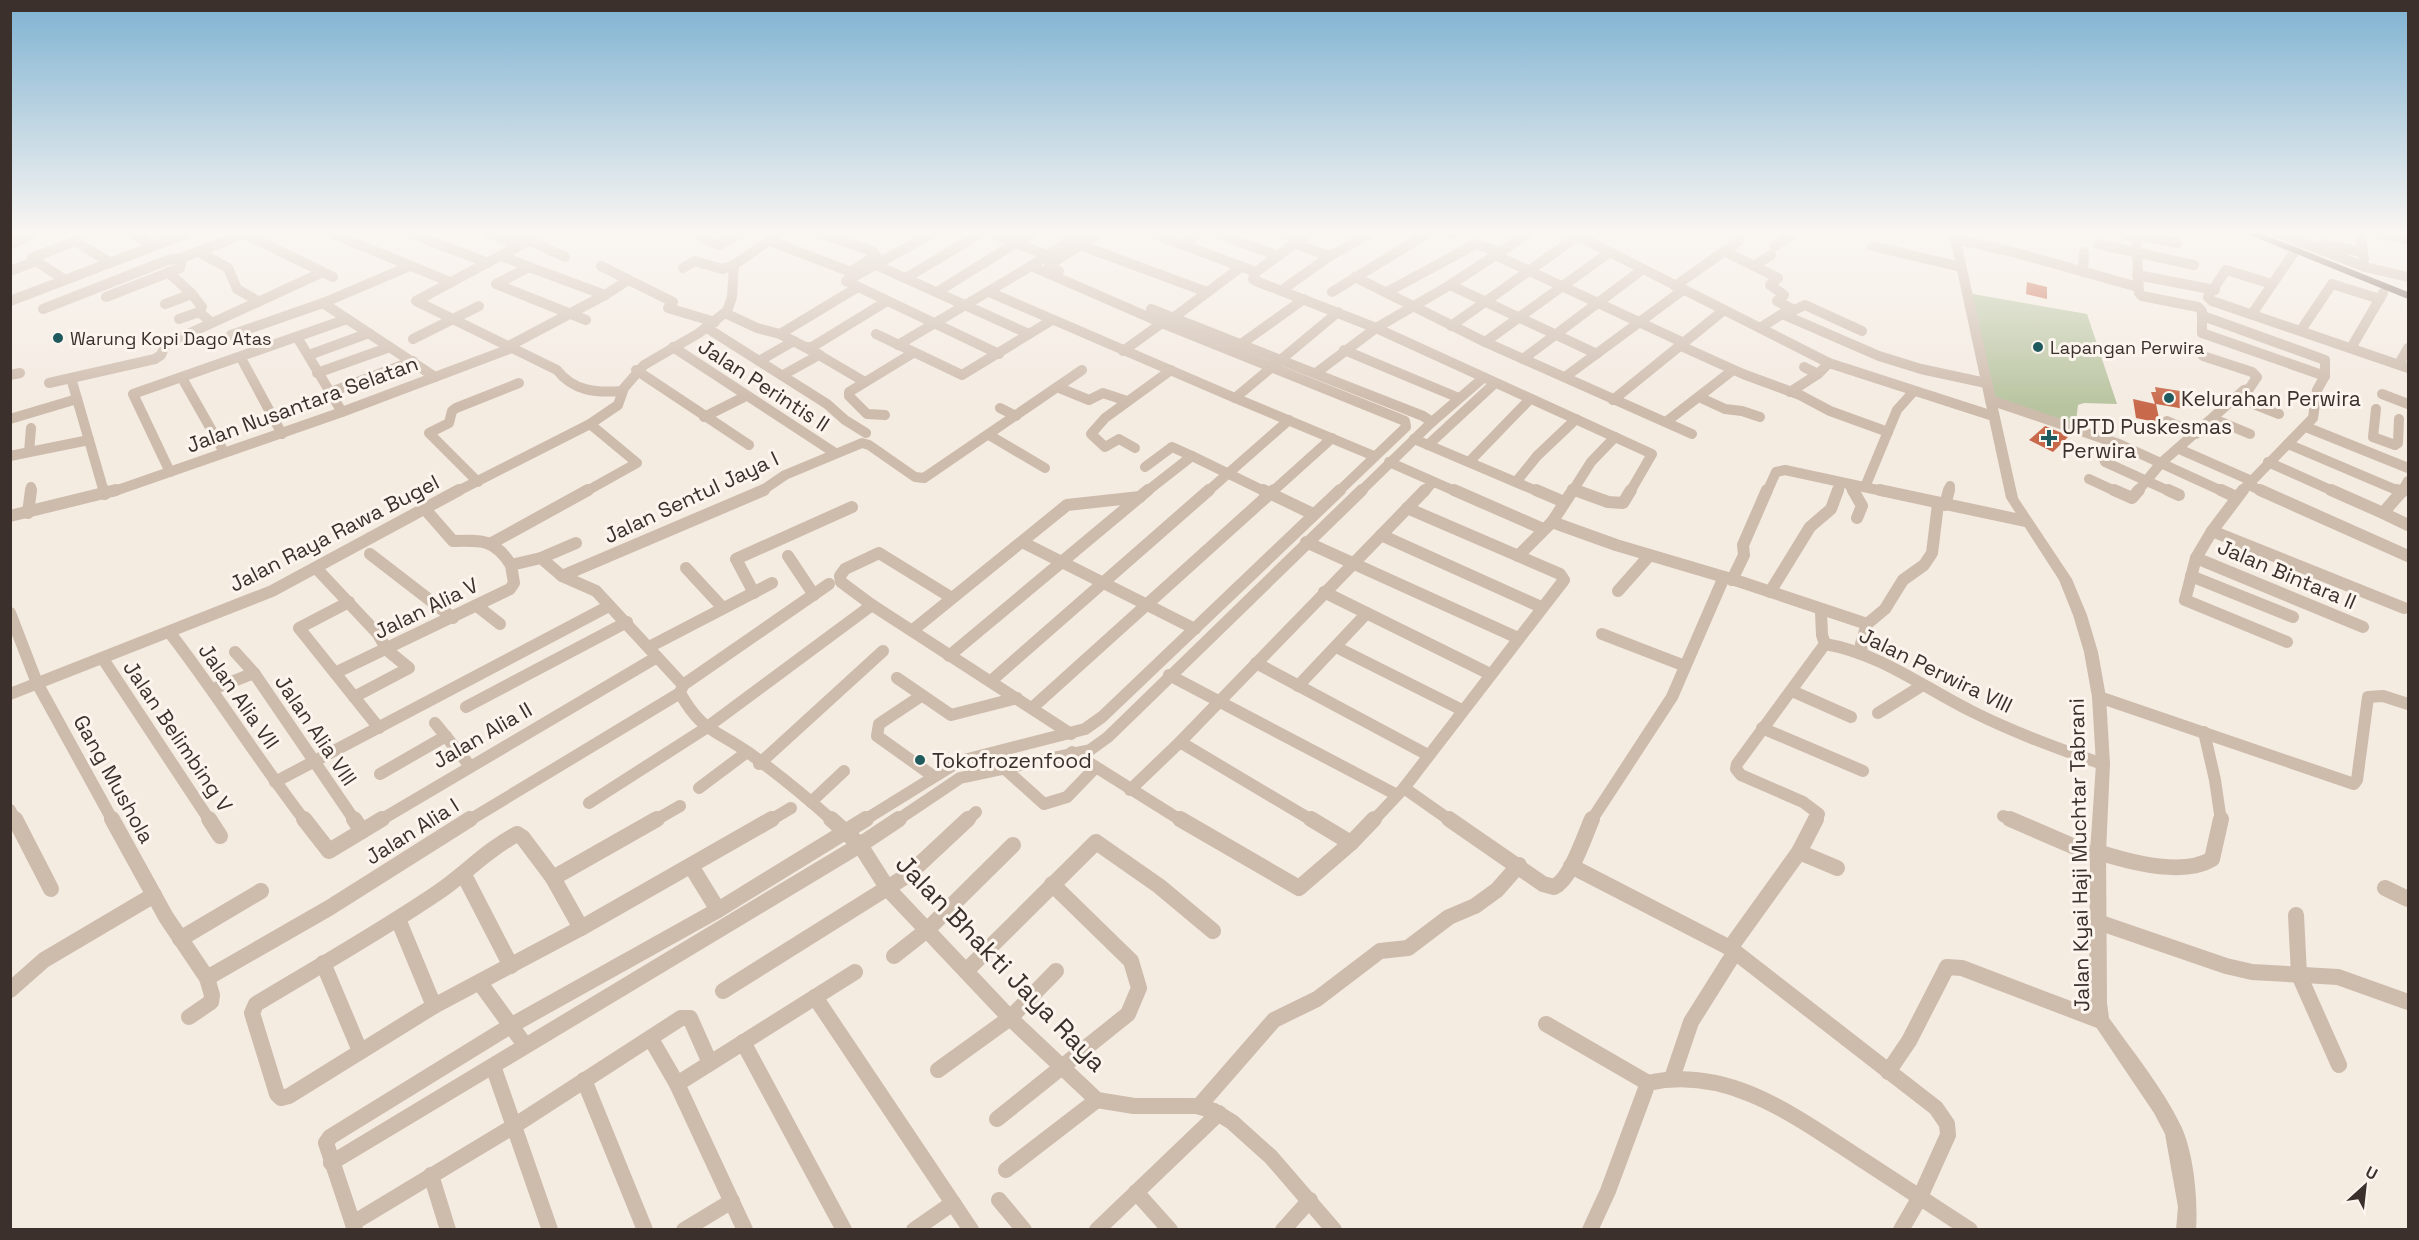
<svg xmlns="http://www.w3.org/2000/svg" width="2419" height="1240" viewBox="0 0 2419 1240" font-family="'Space Grotesk',sans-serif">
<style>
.green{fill:#b8c4a0}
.building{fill:#c8694b}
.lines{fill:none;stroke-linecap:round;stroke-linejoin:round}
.minor-far2{stroke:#cdbbac;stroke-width:10}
.minor-far1{stroke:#cdbbac;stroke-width:12}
.minor{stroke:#cdbbac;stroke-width:16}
.tertiary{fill:#cdbbac;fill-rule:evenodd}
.primary{fill:#7d675c;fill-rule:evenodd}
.poi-dot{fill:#1f5a5e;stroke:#fbf5ee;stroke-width:2}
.labels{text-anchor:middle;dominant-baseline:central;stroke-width:6;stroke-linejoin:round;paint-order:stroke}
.far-poi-label{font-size:18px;fill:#3b302b;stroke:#fbf5ee;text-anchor:start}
.street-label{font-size:21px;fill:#3b302b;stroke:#fbf5ee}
.poi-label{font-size:21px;fill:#3b302b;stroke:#fbf5ee;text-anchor:start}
.near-street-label{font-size:26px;fill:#3b302b;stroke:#fbf5ee}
</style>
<rect width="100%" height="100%" fill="#f4ebe1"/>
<!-- green -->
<path class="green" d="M1967 293 2087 314 2117 404 2084 403 2078 405 2075 429 1990 400Z"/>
<!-- building -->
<g class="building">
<path d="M2027 282 2047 287V299L2026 294Z"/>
<path d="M2155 387 2180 391 2185 409 2156 404 2160 423 2136 418 2133 399 2155 404 2151 392H2156Z"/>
<path d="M2045 426 2069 436 2053 452 2029 440Z"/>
</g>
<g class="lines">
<!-- minor-far2 -->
<g class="minor-far2">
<path d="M133 233 153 246"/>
<path d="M331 233 450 282"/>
<path d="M410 233 488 263"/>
<path d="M488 233 519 245"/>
<path d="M705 233 700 237 719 245 742 233"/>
<path d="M933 233 846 281 999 354"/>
<path d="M990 233 1047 255"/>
<path d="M1081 233 1031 266 1162 323 1405 421 1406 427 1338 492"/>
<path d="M1151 233 1256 272 1253 279 1256 281 1376 328 1652 454 1630 492"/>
<path d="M1216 233 1279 256"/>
<path d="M1284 233 1300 239"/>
<path d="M1449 233 1452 234"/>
<path d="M1572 233 1829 363 1993 416"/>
<path d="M2119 233 2136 237"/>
<path d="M2136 233 2139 293 2142 296 2198 307 2202 311V333L2325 376 2317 390 2313 418 2241 492"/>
<path d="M2278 233 2365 267 2408 277"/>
<path d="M2360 233 2364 259"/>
<path d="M2377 233 2408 240"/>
<path d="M245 234 333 277"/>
<path d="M2136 235 2177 243"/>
<path d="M1955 239 2009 251 2138 287"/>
<path d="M506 240 521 233"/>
<path d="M75 241 111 263"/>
<path d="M770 241 851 272 876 255 872 251 819 233"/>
<path d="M1295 244 1330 256 1371 233"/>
<path d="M2098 244 2194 265"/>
<path d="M2322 244 2362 252"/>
<path d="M10 245 34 233"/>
<path d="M1080 245 1207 292"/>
<path d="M1183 245 1198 233"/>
<path d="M1775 246 1794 233"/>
<path d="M1872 246 1961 267"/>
<path d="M1724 251 1778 278 1770 285 1784 295 1777 301 1794 310"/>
<path d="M199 252 228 268 237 289 258 301"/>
<path d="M1495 255 1684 343"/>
<path d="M502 256 529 267 496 284 586 320"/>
<path d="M565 257 531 241 526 242 416 301 557 370C573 391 596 393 621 391"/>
<path d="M36 261 32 258 75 241"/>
<path d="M36 261 65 280"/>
<path d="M876 265 1029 334"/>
<path d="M601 266 673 302 668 308 715 322"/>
<path d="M1754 266 1771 255"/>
<path d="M529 267 605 295"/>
<path d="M683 268 695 261 722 269 734 265"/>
<path d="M10 271 36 261"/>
<path d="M1059 271 1049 265 1099 233"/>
<path d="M168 272 192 294 202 307 199 312 211 322"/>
<path d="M1256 272 1309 233"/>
<path d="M2083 272 2084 252"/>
<path d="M2137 275 2215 290"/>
<path d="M1355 277 1485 342 1692 434"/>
<path d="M906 278 981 233"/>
<path d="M2272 284 2226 270 2208 297 2212 301 2408 368"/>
<path d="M1450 285 1597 354"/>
<path d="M1675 286 1739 241"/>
<path d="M1282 290 1330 256"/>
<path d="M937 292 1032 233"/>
<path d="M989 292 1235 398 1338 312"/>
<path d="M1332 292 1428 233"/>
<path d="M1387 292 1476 244 1500 252"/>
<path d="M106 297 180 268 182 258 246 233"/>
<path d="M10 301 188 233"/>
<path d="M323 303 435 377"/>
<path d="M165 304 192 294"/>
<path d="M43 309 168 260 182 258"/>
<path d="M1151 309 1423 416 1432 422 1360 492"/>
<path d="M725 313 757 328 780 334 820 355"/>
<path d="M1788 313 1805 305 1862 331"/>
<path d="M2252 314 2295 251"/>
<path d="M2203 316 2325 360V376"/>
<path d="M1173 318 1241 267"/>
<path d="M179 319 199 312"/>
<path d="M1451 326 1578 236"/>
<path d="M707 328 827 404 845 420 866 433"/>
<path d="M1760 328 1782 314 1879 356 1921 369 1986 383"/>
<path d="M2301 330 2332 284 2380 299"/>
<path d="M780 334 858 287"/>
<path d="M876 334 962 375 1052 320"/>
<path d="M231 335 323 303 410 266"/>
<path d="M297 337 342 412"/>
<path d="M413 339 479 306"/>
<path d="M1485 342 1610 252"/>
<path d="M1241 344 1304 299"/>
<path d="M898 345 1031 266"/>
<path d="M509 346 605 295 628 280"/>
<path d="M1681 346 1743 374 1800 395 1830 411 1888 432"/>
<path d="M673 347 835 453"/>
<path d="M807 347H812L887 301"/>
<path d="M2351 348 2383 293"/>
<path d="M1344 350 1459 398"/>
<path d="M1123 351 1162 323"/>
<path d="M309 355 369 333"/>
<path d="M241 358 282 434"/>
<path d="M1523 359 1643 269"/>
<path d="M759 361 794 341"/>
<path d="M2399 364 2408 348"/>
<path d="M1804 367 1818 374"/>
<path d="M636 370 749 445"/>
<path d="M317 373 390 347"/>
<path d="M1316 373 1376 328 1450 285 1529 233"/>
<path d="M10 375 20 373"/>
<path d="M783 375 819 355 865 382"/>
<path d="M1565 377 1683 290"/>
<path d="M71 378 104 492"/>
<path d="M182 378 224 452"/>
<path d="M49 383 155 359 161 355 166 344 321 273"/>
<path d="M1057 387 1089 400 1103 393 1127 401"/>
<path d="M331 392 413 361"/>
<path d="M1790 392 1818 374 1829 363"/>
<path d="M2382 394 2408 404"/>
<path d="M1699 397 1725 409 1742 411 1760 417"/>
<path d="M2236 397 2279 414"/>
<path d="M1235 398 1374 456"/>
<path d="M1613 400 1724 310"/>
<path d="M1990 400 2119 444 2224 492"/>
<path d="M1000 408 1016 416"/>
<path d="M2376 409 2373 437 2395 445 2398 443 2399 419"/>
<path d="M885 415 867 414 849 396V392L913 353"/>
<path d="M704 417 746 396"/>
<path d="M10 419 77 399"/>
<path d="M2214 419 2250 434"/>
<path d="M2167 421 2196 434"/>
<path d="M1432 422 1483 378"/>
<path d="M1666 422 1733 370"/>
<path d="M2306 427 2408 468"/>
<path d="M989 435 1045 468"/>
<path d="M1414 439 1539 492"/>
<path d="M2288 444 2401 492"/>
<path d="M1428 445 1495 383"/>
<path d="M1135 448 1119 439 1105 447 1091 434 1105 418 1171 370"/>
<path d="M2179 449 2252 481"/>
<path d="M29 452 31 428"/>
<path d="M10 456 89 440"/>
<path d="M2104 459 2105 462 2171 492"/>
<path d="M1389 462 1457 492"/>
<path d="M1469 462 1530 399"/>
<path d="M2268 462 2335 492"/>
<path d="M1145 467 1172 447 1192 456"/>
<path d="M170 472 133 394 347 319"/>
<path d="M2089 479 2117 492"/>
<path d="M478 482 429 433 449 423 452 411 456 408 519 383"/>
<path d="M1516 482 1537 456 1576 419"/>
<path d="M1849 484 1853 492"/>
<path d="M2249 485 2264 492"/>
<path d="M1865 487 1897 410 1914 391"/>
<path d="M1572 489 1579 492"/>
<path d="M30 492 31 487"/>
<path d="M112 492 342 412 512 348"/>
<path d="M456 492 590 424 618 405 624 388 644 365 699 333 727 311 732 297 734 265 780 233"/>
<path d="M585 492 637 463 590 424"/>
<path d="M760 492 785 475 862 443 869 445 915 477 924 478 1082 370"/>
<path d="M1146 492 1192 456 1266 492"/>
<path d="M1207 492 1289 420"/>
<path d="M1272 492 1332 438"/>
<path d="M1424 492 1433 482"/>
<path d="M1572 492 1591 462 1615 437"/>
<path d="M1767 492 1776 472 1785 470 1887 492"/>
<path d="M1838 492 1841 483"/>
<path d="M1949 492 1950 486"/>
<path d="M2137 492 2161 463 2244 390 2249 389 2257 377 2252 372 2203 356"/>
<path d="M2402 492 2408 481"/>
</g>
<!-- minor-far1 -->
<g class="minor-far1">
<path d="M104 490 105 494"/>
<path d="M1263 490 1313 514"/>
<path d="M1454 490 1543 529"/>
<path d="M1536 490 1564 502"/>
<path d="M1575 490 1608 502 1623 503 1631 490"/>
<path d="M1853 490 1862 506 1857 518"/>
<path d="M1880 490 2025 521"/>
<path d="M2114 490 2132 498 2139 490"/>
<path d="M2168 490 2179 495"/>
<path d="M2221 490 2236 497"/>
<path d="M2243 490 2212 531 2196 558 2185 600 2287 642"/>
<path d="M2260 490 2408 556"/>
<path d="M2331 490 2383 513 2403 490"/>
<path d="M2397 490 2402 492"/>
<path d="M1945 505 1949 490"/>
<path d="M424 508 453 541C481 540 495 539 511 565L541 558 562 576 596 591 683 685 680 693C702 732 715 729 749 753 778 774 806 797 833 821"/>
<path d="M28 513 31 490"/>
<path d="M2383 513 2408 525"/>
<path d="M10 516 116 490"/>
<path d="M1552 522 1616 545 1741 582 1867 624 1885 609 1903 580 1924 565 1932 553 1938 504"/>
<path d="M2212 531 2404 608"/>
<path d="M1381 535 1541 607"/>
<path d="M1022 542 1195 629"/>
<path d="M1306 542 1518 638"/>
<path d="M490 544 588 490"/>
<path d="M370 554 453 618"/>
<path d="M788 556 814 595"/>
<path d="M1518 556 1552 522 1573 490"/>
<path d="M541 558 576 543"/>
<path d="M2196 558 2363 627"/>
<path d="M316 568 378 634 387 650 409 668 354 697"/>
<path d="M686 568 723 608"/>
<path d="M562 576 764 490"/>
<path d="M2191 576 2293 617"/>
<path d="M1732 580 1744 555 1743 545 1767 490"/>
<path d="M1618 591 1649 556"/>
<path d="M1324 592 1490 674"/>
<path d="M1770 592 1810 527 1831 509 1838 490"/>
<path d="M754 593 736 559 852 507"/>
<path d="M952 598 879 553 845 569 840 576 841 582 872 605 1071 734"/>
<path d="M349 602 299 628 379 728"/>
<path d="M477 606 500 624"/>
<path d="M1821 611 1822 635 1825 644"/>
<path d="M10 613 37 683 113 821"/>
<path d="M913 630 1067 505 1140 497"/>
<path d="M170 633C217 694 258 760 305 821"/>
<path d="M1602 634 1685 666"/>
<path d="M649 647 772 583"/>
<path d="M1336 647 1462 710"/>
<path d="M235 652 254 673 355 821"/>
<path d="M1862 654 1861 644 1867 624"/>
<path d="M949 656 1148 490"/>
<path d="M103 659 210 821"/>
<path d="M1256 663 1428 755"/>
<path d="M335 673 510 589 514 583 511 565"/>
<path d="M1169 675 1397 795"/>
<path d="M897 678 951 715 1017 698"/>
<path d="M991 681 1209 490"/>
<path d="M683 685 829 584"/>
<path d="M1298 686 1367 613"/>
<path d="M213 689 254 673"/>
<path d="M1792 691 1851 717"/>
<path d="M10 694 272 591 459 490"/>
<path d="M921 696 879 724 877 736 933 776"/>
<path d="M2099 697 2354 784 2357 780 2368 697 2383 696 2408 704"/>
<path d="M466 707 627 622"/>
<path d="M1032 708 1274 490"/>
<path d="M1878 713 1923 685"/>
<path d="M435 723 470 766"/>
<path d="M1762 728 1863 771"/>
<path d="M2204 732 2215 780 2221 821"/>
<path d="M1180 742 1313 821"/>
<path d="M1072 752 1182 821"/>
<path d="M759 764 883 651"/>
<path d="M1004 768 1044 804 1067 797 1095 768"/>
<path d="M380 774 446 736"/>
<path d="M275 782 609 606"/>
<path d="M699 788 747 752"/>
<path d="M1404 788 1451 821"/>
<path d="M1130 790 1180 742 1425 490"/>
<path d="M811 802 844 771"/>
<path d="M589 803 706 728 872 605"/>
<path d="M10 810 16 821"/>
<path d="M2003 816 2014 821"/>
<path d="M379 821 657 657"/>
<path d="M468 821 680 693"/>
<path d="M654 821 680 806"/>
<path d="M769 821 791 808"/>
<path d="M863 821 960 761 1085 729 1102 717 1340 490"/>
<path d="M896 821 960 778 1090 750 1108 737 1362 490"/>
<path d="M967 821 976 812"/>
<path d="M1373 821 1404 788 1564 580 1560 574 1407 508"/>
<path d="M1591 821 1672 697 1724 577"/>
<path d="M1816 821 1819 814 1803 802 1741 775 1736 769 1737 764 1825 644C1879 653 1923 687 1971 711 2013 732 2058 749 2103 764"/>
</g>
<!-- minor -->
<g class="minor">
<path d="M15 819 51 889"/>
<path d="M112 819 166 917 207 978 329 908 470 819"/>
<path d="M209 819 220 836"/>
<path d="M304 819 329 851 382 819"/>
<path d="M354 819 362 831"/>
<path d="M831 819 860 845 888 889 1010 1018 1097 1100 1134 1106H1197L1214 1111 1232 1122 1271 1157 1334 1230"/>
<path d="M1180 819 1299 888 1351 843 1374 819"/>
<path d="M1311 819 1351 843"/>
<path d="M1449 819 1543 884 1554 887C1571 879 1584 837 1592 819"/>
<path d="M2010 819 2098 857"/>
<path d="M517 834 523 838 553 878 581 928 434 1006 289 1096 281 1098 277 1094 252 1013 256 1004C317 967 380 932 440 891 466 873 488 849 517 834Z"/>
<path d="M1799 852 1837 868"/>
<path d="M2098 852C2129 862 2183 877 2212 859L2221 819"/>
<path d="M691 866 718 910"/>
<path d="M1571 866 1730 948 1936 1108 1947 1124 1948 1135 1920 1197 1901 1230"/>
<path d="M464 875 511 966"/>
<path d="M553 878 657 819"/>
<path d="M2385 888 2408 899"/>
<path d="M2296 915 2299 975 2339 1065"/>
<path d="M398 919 434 1006"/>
<path d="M2098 922 2226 966 2252 972 2338 977 2408 1002"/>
<path d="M581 928 772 819"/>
<path d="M180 939 261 891"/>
<path d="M1730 948 1799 852 1816 819"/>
<path d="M894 956 927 930 1013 845"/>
<path d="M323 963 360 1051"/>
<path d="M966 971 1096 842 1159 886 1213 931"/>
<path d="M480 983 525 1045"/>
<path d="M10 990 44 960 154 895"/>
<path d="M723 991 908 875 968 819"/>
<path d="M815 997 971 1230"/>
<path d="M189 1017 211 1002 212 995 207 978"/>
<path d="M1546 1024 1648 1083"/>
<path d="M651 1039 677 1084 745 1230"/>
<path d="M743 1042 844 1230"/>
<path d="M493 1066 550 1230"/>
<path d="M938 1070 1010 1018 1056 971"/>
<path d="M1888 1072 1909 1041 1947 967 1962 968 2101 1021"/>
<path d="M1672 1078 1691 1022 1735 952"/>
<path d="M584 1080 645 1230"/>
<path d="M677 1084 855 972"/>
<path d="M1199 1106 1274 1020 1317 999 1380 951 1408 948 1449 917 1475 906 1497 890 1519 865"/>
<path d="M997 1119 1128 1014 1139 988 1131 961 1052 884"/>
<path d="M331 1163 860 845 899 819"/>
<path d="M1006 1170 1097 1100"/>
<path d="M431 1175 448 1230"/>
<path d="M1136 1192 1170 1230"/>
<path d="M999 1200 1024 1230"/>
<path d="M353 1223 514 1126 681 1018H690L710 1063"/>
<path d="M355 1230 326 1143 330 1137 510 1026 718 910 866 819"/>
<path d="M684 1230 732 1201"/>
<path d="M914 1230 953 1203"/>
<path d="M1097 1230 1219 1113"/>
<path d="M1283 1230 1310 1200"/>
<path d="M1590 1230 1608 1191 1648 1083C1728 1065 1795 1116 1858 1157 1895 1181 1933 1206 1970 1230"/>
</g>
<!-- tertiary -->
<path class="tertiary" d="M1949 233H1959L2018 498 2072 579 2087 615 2098 652 2106 697 2110 764 2106 852 2107 1003 2109 1018C2134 1053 2162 1087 2181 1126 2194 1154 2198 1199 2196 1230H2176L2178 1207 2165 1134 2154 1113 2092 1021 2089 1003 2090 852 2096 764 2092 697 2084 652 2073 615 2059 580 2006 498Z"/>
<!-- primary -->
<path class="primary" d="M2245 233H2260L2408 292V299Z"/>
</g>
<!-- sky -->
<linearGradient id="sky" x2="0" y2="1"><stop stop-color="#7eb2d2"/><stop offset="0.57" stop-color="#faf6f2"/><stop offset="1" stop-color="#faf6f2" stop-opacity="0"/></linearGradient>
<rect width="2419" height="407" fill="url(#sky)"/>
<!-- markers -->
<g class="poi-dot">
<circle cx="58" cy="338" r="6"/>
<circle cx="2038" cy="347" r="6"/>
<circle cx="2169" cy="398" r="6"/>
<path d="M2046 429h6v6h6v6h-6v6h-6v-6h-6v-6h6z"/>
<circle cx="920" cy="760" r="6"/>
</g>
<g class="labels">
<!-- far-poi labels -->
<g class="far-poi-label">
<text x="70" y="338">Warung Kopi Dago Atas</text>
<text x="2050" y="347">Lapangan Perwira</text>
</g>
<!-- street labels -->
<g class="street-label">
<text transform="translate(764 385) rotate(33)">Jalan Perintis II</text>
<text transform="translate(302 404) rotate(-20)">Jalan Nusantara Selatan</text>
<text transform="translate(691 497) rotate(-25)">Jalan Sentul Jaya I</text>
<text transform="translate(334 533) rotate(-27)">Jalan Raya Rawa Bugel</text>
<text transform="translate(2287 574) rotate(23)">Jalan Bintara II</text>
<text transform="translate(426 608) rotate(-26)">Jalan Alia V</text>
<text transform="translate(1936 670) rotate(26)">Jalan Perwira VIII</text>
<text transform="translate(239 696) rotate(55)">Jalan Alia VII</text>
<text transform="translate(316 730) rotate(56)">Jalan Alia VIII</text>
<text transform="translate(482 735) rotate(-30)">Jalan Alia II</text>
<text transform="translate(178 736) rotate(56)">Jalan Belimbing V</text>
<text transform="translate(114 779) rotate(61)">Gang Mushola</text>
<text transform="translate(412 831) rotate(-32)">Jalan Alia I</text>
<text transform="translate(2079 855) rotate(-91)">Jalan Kyai Haji Muchtar Tabrani</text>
</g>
<!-- poi labels -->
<g class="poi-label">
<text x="2181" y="398">Kelurahan Perwira</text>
<text x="2062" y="426">UPTD Puskesmas<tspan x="2062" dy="24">Perwira</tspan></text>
<text x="932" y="760">Tokofrozenfood</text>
</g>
<!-- near-street labels -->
<g class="near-street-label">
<text transform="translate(1001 963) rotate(46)">Jalan Bhakti Jaya Raya</text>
</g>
</g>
<!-- border -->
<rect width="2419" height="1240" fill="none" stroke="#3b302b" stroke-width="24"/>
<!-- north arrow -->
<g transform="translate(2365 1186) rotate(27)" stroke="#fbf5ee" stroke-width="4.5" paint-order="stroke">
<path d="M0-4.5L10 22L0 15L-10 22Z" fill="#3b302b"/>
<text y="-9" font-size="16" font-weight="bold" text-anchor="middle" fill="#3b302b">U</text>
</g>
</svg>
